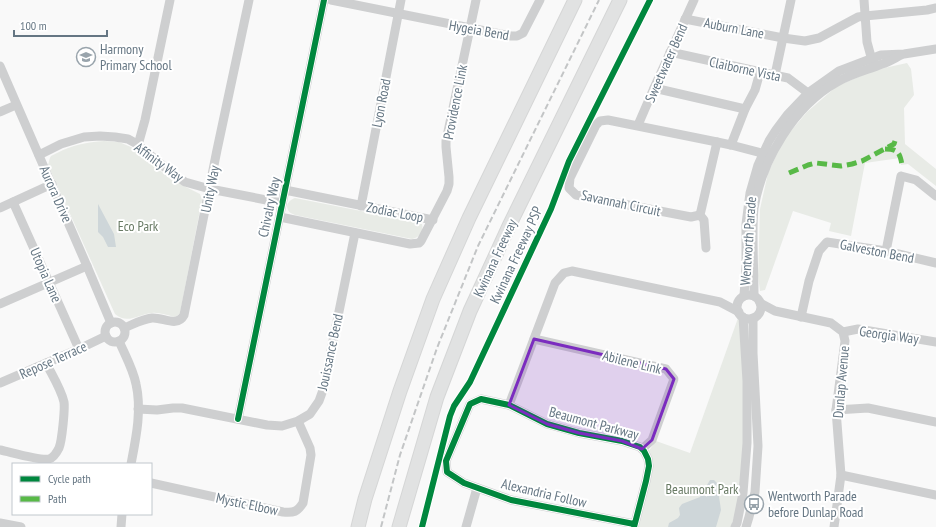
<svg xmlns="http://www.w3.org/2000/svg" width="936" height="527" viewBox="0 0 936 527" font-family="'PT Sans Narrow',sans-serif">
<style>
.green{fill:#e8ebe6}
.water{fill:#ced6d9}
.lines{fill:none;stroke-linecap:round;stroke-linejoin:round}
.highway-casing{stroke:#d5d6d6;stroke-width:15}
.minor{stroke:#cecfd0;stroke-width:9}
.highway{stroke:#e1e2e2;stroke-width:13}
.rail{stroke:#c3c5c6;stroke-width:2;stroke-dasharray:6 3;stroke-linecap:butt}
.quiet{stroke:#58b947;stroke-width:5;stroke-dasharray:10 5;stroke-linecap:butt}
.cycleway-casing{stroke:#fff;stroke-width:8}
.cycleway{stroke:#00873e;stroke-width:6}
.marked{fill:#7b2cbf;fill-opacity:0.2;stroke:#7b2cbf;stroke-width:3;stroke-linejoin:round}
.labels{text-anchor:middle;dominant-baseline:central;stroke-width:4;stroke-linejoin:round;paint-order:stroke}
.street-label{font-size:14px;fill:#657683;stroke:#fff}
.poi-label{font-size:14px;fill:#657683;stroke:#fff;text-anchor:start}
.park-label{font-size:14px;fill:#687a64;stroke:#fff}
</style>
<rect width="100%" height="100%" fill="#f9f9f9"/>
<!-- green -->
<g class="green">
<path d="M907 63 911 69 914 95 904 108 905 144 936 169V186L908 164 901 165 900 158 865 163 851 236 829 231 831 223 793 211 765 290 760 291 758 276 760 209 768 173 784 139 807 112 837 86 875 70Z"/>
<path d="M104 141 119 142 131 147 172 180 200 194 202 200 180 313 177 316 174 317C167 315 158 312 152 313 138 314 128 325 115 314L48 165C49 162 49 159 51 156 53 155 55 154 57 153 72 145 87 142 104 141Z"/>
<path d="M295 198 417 222 422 224C424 231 419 238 412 239L295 215C285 212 284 202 295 198Z"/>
<path d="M738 318 741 324 745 410 740 499 731 527H638L648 452 656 441 690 453Z"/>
</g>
<!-- water -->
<g class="water">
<path d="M98 204 114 234 116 247H108L103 237 98 232Z"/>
<path d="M710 480H714L717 483 721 510 716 527H668L669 523 678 518 680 515 679 508 682 504 700 497 702 493 707 497V485Z"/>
</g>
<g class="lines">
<!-- highway casing -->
<g class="highway-casing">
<g id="highway">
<path d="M358 527 365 499 400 391 433 299 469 218 575 0"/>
<path d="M399 527 437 397 470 311 510 224 620 0"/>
</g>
</g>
<!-- minor -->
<g class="minor">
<path d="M331 0 511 36H517L523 33 540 0"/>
<path d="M864 0 867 42 873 64"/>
<path d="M685 19 783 38 805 41 819 38 858 17 865 16 927 10 936 8"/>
<path d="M670 52 788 78 808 93 811 97"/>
<path d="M0 66 87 266 111 323"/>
<path d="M775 75 791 0"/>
<path d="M654 88 745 109"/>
<path d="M0 112 16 105"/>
<path d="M638 125 654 88 694 0"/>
<path d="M138 145 145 120 170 0"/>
<path d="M731 145 745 109 755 90 760 72"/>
<path d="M39 155 61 144 84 137 100 136 115 137 128 139 137 144 173 174 185 182 210 189 282 203"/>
<path d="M285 190 433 220"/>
<path d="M13 202 79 349"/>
<path d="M361 206 401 0"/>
<path d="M0 208 52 184"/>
<path d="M700 215 691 217 576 195 569 188 570 178 596 125 600 121 608 120 717 142"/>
<path d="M280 217 410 244 419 243 421 241 447 191 449 184V177L446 147V141L476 0"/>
<path d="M706 248 704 220 700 215 717 142 731 145 769 155"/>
<path d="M886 251 901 176 916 180 936 196"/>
<circle cx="749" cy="307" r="12"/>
<path d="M744 296 746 266V224L750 193 758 165 769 141 776 130 788 114 808 93 839 71 881 55 904 54 936 49"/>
<path d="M754 296C754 276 753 256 753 235 753 226 753 217 754 208 762 160 794 106 837 82 851 74 867 70 882 64 889 62 895 58 901 55"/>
<path d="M760 303 775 311 831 323 843 332 845 341 836 410 841 475 834 527"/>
<path d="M0 304 87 266"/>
<path d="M801 317 809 281 819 251 827 242 886 251 936 263"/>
<circle cx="115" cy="332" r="10"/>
<path d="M124 328C132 325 142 319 152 318 163 317 177 328 184 315L217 150 249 0"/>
<path d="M843 332 858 329 936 342"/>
<path d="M534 339 666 369 674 379 652 440 642 449"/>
<path d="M119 341C125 355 133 369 136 384 142 410 136 438 131 464"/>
<path d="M0 383 79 349 106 336"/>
<path d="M509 405 555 283 564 273 572 271 720 302 739 312"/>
<path d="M138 409 157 410 173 408H182L267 425 282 426 298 421 310 414 319 401 323 390 355 233"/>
<path d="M836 410 868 408 936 422"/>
<path d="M238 419 324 0"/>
<path d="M0 450C10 452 41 461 49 459 53 458 57 452 59 448 62 441 65 409 64 402 61 389 52 375 46 363"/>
<path d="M841 475 936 495"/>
<path d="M151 483 283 512C294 513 297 512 303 503L311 455 310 448 298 421"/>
<path d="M0 523 21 527"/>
<path d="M121 527 122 514"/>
<path d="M466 527 477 488"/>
<path d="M634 527 646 481 649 466 648 459 644 451 640 447 622 441 579 433 547 424 509 405 481 399 470 404 446 461 447 472 464 483 511 500 634 524"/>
<path d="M735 527 737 523 743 493 747 443V381L743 317"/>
<path d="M746 527 749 517 755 492 758 446 753 353V318"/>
</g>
<!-- highway -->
<use href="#highway" class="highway"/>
<!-- rail -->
<path class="rail" d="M381 527 400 455 437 348 478 246 599 0"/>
<!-- quiet -->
<g class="quiet">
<path d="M885 149C898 149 900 153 902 165"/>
<path d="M789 173 808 165 816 163 841 166 852 164 862 161 894 144 896 138"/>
</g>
<!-- cycleway casing -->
<g class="cycleway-casing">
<g id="cycleway">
<path d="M238 419 324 0"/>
<path d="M422 527 450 416 454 406 470 382 551 209 569 161 650 0"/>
<path d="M634 527 646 481 649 466 648 459 644 451 640 447 622 441 579 433 547 424 509 405 481 399 470 404 446 461 447 472 464 483 511 500 634 524"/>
</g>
</g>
<!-- cycleway -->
<use href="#cycleway" class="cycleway"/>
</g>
<!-- marked area -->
<path class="marked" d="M534 339 666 369 674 379 652 440 642 449 622 441 579 433 547 424 509 405Z"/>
<!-- icons -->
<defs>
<g id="school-ring" transform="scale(1)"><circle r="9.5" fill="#fff" stroke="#99a4ac" stroke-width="1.5"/><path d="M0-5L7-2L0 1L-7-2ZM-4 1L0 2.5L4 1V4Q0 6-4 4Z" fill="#99a4ac"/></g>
<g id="bus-ring" transform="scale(1)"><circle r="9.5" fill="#fff" stroke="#99a4ac" stroke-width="1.5"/><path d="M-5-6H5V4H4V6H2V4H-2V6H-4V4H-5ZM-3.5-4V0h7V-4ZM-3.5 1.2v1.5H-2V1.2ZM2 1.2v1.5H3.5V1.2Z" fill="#99a4ac"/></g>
</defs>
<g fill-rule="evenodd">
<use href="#school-ring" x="86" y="57"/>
<use href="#bus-ring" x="754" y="504"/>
</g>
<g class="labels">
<!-- street labels -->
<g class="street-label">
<text transform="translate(734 28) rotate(11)">Auburn Lane</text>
<text transform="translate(479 30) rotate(10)">Hygeia Bend</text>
<text transform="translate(666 63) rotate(-66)">Sweetwater Bend</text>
<text transform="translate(745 69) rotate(12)">Claiborne Vista</text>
<text transform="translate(455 102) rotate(-79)">Providence Link</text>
<text transform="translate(381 103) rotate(-79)">Lyon Road</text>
<text transform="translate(159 162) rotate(36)">Affinity Way</text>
<text transform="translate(210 189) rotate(-79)">Unity Way</text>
<text transform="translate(56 194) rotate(66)">Aurora Drive</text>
<text transform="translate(621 203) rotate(12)">Savannah Circuit</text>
<text transform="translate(269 207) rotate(-78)">Chivalry Way</text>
<text transform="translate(395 212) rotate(11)">Zodiac Loop</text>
<text transform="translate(748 241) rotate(-86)">Wentworth Parade</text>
<text transform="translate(877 251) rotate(11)">Galveston Bend</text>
<text transform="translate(516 255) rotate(-65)">Kwinana Freeway PSP</text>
<text transform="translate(495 258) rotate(-65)">Kwinana Freeway</text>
<text transform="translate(46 275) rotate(66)">Utopia Lane</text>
<text transform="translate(889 335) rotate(8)">Georgia Way</text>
<text transform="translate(330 352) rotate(-78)">Jouissance Bend</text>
<text transform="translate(53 360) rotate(-24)">Repose Terrace</text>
<text transform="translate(632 362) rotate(14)">Abilene Link</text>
<text transform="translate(841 382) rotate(-85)">Dunlap Avenue</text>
<text transform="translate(594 423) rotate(15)">Beaumont Parkway</text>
<text transform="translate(544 493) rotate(13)">Alexandria Follow</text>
<text transform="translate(247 504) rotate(12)">Mystic Elbow</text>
</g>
<!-- poi labels -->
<g class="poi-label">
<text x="100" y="49">Harmony<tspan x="100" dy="16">Primary School</tspan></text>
<text x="768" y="496">Wentworth Parade<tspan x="768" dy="16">before Dunlap Road</tspan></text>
</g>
<!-- park labels -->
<g class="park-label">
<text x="138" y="226">Eco Park</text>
<text x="702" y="489">Beaumont Park</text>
</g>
</g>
<!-- legend -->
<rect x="12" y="463" width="140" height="52" fill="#ffffff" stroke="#c1c8cd"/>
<rect x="20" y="476" width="20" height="6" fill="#00873e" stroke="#c1c8cd"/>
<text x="48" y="483" font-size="12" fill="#657683">Cycle path</text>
<rect x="20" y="496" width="20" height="6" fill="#58b947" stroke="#c1c8cd"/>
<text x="48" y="503" font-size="12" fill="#657683">Path</text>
<!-- scale -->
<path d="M14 30v6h93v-6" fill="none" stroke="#657683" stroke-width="2"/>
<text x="20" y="30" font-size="12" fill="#657683" stroke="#ffffff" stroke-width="3" paint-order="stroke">100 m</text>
</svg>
